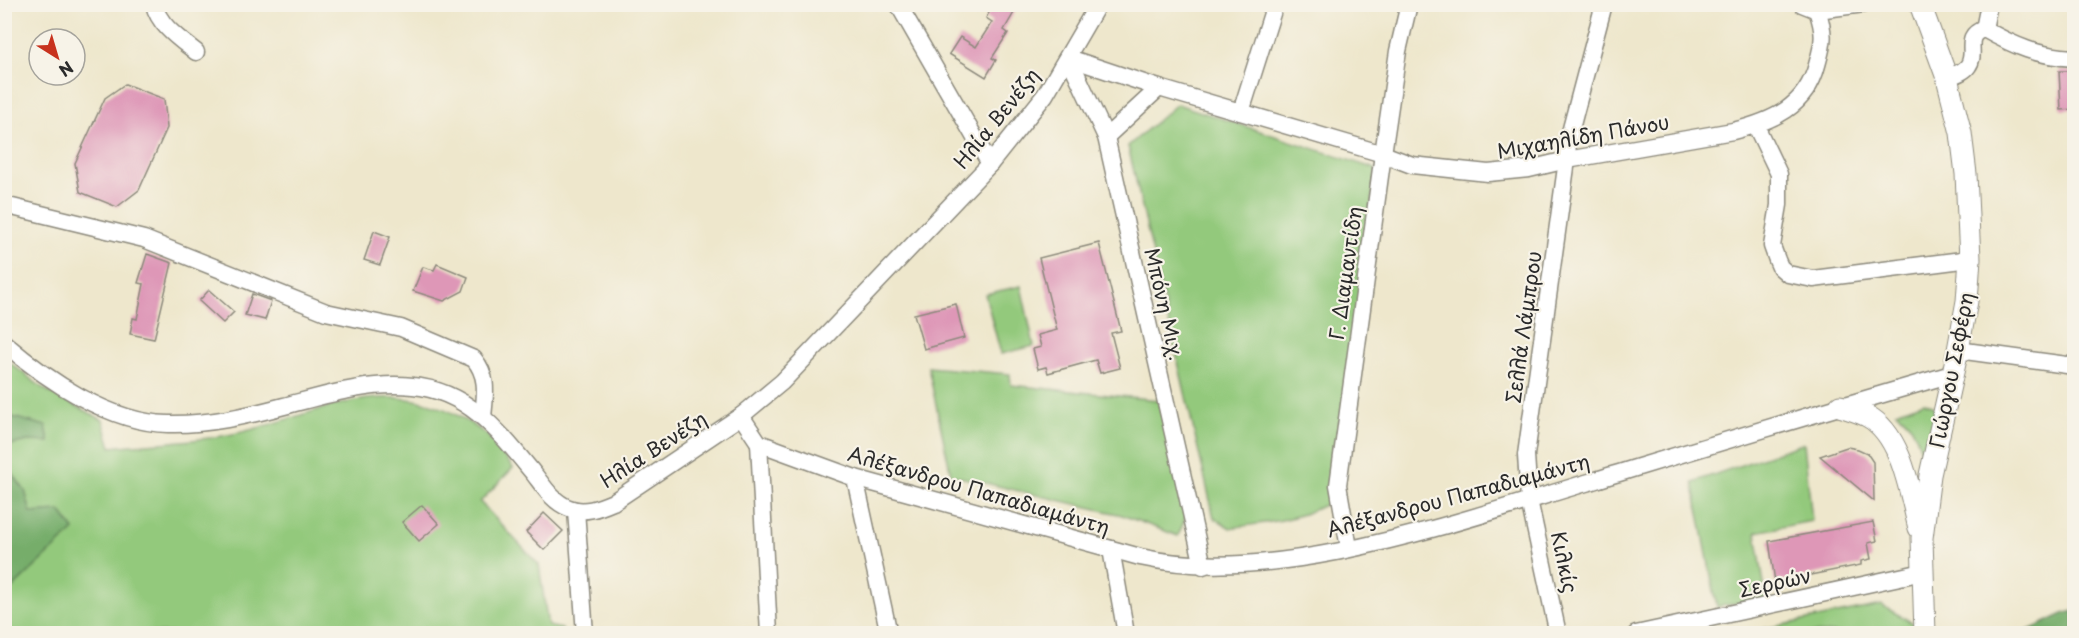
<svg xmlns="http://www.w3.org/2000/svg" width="2079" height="638" viewBox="0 0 2079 638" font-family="'Playpen Sans',sans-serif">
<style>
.green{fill:#93c97b;stroke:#5f7a53;stroke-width:1.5}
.forest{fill:#76ad6b;stroke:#506c4b;stroke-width:1.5}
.building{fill:#de97b7}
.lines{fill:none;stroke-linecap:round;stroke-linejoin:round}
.minor-casing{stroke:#8c897c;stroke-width:19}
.major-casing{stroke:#8c897c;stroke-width:23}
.minor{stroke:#fff;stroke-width:16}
.major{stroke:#fff;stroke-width:21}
.labels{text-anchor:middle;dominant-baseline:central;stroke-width:4.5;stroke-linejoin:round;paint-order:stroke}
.street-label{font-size:20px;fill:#2b2b2b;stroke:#f7f3e8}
</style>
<rect width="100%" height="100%" fill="#f7f3e8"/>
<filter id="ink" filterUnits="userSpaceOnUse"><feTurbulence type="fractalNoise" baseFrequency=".0167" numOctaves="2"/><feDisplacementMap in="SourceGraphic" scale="12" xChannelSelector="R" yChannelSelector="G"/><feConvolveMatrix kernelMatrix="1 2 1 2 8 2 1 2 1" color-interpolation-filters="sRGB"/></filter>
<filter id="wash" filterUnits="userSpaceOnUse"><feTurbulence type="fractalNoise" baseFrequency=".008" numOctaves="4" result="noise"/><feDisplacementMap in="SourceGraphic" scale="24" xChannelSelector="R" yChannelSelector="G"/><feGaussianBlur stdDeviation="1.35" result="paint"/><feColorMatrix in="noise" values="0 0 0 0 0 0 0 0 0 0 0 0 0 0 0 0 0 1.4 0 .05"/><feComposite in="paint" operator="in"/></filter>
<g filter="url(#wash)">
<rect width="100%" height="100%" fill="#eee7cc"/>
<!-- green -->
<g class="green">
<path d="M1177 104 1376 169 1333 500C1299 521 1269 522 1230 528L1214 518 1128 146Z"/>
<path d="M1021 286 1034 346 1001 354 985 294Z"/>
<path d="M4 358 44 389 103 420 111 447C150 443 195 442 233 434 311 418 384 371 462 418 470 423 480 429 488 436 497 445 505 458 513 468L480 502 539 565 548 626 562 629 563 633H5V595L74 530 60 511 31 513 25 491 5 462V446L28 441H49L46 426 5 415Z"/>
<path d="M928 367 1010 374 1011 385 1158 400 1188 512 1178 536 1122 515 951 475Z"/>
<path d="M1924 402 1931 405 1936 410 1925 473C1921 451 1918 425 1896 412Z"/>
<path d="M1804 443 1812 521 1756 532 1766 598 1717 607 1693 482Z"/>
<path d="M1881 605 1913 623 1914 633H1754L1753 631Z"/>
</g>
<!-- forest -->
<g class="forest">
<path d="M5 415 46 426 49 442 28 441 5 446Z"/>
<path d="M4 462 25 491 31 513 60 511 74 530 5 595Z"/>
<path d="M2074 611V633H2023L2063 614Z"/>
</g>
<g id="blocks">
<!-- building -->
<g class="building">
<path d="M994 4H1019L1004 30 1008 33 992 58 996 60 986 77 949 54 960 37 976 47 992 22 986 18Z"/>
<path d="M2059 71H2074V109L2061 110Z"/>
<path d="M125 84 164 99 167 128 139 190 117 207 80 192 75 163 105 98Z"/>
<path d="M374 231 390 237 380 265 364 260Z"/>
<path d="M1099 243 1121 331 1111 333 1120 368 1100 373 1096 360 1048 373 1046 367 1038 369 1033 349 1041 347 1038 335 1057 330 1039 258Z"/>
<path d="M147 254 172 263 154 339 130 334 133 318 137 319 144 284 138 283Z"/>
<path d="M437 264 468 277 463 291 444 301 413 291 423 267 434 270Z"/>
<path d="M209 290 234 312 223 323 199 301Z"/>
<path d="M252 294 271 301 265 320 245 315Z"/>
<path d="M956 304 964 338 924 349 914 314Z"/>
<path d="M1847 447 1858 449 1867 453 1873 462 1874 501 1820 456Z"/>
<path d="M422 505 439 524 419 541 402 522Z"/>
<path d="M544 513 563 531 544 550 526 532Z"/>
<path d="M1873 522 1877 541 1868 543 1871 559 1861 561V565L1775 582 1769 541Z"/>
</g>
</g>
</g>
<g filter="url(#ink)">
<use href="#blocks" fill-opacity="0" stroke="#8c897c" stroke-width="1.5"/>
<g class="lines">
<!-- minor casing -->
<g class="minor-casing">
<g id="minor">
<path d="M154 4C158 25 181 40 196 52"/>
<path d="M898 4 990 164"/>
<path d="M1802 4 1817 10 1864 4"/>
<path d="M1984 29 1989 4"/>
<path d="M1069 58 1159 88 1383 154 1412 165 1488 173 1529 169 1567 160 1733 131C1773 121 1806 107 1817 65 1824 41 1825 33 1817 10"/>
<path d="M1069 58 1106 137 1203 566"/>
<path d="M1947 78C1954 75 1964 72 1968 66 1978 52 1962 36 1984 29 2016 47 2038 56 2074 58"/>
<path d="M1241 112 1275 4"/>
<path d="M1756 126 1779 174V205L1772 246 1777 260 1780 267 1788 274 1813 279 1970 259"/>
<path d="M1106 137 1159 88"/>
<path d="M4 205 144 239 326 312 401 328 474 359C489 377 485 395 483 417"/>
<path d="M4 343C47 380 110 423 168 424 208 425 246 416 284 406 326 395 369 381 413 386 469 391 501 434 534 474 544 487 553 502 569 508 584 514 599 508 613 502L741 416 782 382 990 164 1045 95 1098 4"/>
<path d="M1958 350 2074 366"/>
<path d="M741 416 759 443 855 478 1140 557C1277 588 1464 519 1596 480 1715 444 1833 408 1952 374"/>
<path d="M759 443 769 634"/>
<path d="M855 478 889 634"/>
<path d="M576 510 585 634"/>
<path d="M1349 548 1338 485 1383 154 1398 51 1409 4"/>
<path d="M1111 549 1126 634"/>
<path d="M1558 634 1529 500 1526 455 1567 160 1568 140 1604 4"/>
<path d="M1636 634 1923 572"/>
</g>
</g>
<!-- major casing -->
<g class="major-casing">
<g id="major">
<path d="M1920 4 1947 78 1961 133 1966 174 1970 259 1967 301 1958 350 1930 475 1922 538 1925 634"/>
<path d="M1840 406C1849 409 1859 412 1867 416 1902 434 1910 493 1919 528"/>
</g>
</g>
<!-- minor -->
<use href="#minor" class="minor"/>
<!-- major -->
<use href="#major" class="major"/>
</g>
</g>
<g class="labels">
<!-- street labels -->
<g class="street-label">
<text transform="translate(996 118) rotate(-51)">Ηλία Βενέζη</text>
<text transform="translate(1583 136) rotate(-10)">Μιχαηλίδη Πάνου</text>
<text transform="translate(1345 273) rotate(-82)">Γ. Διαμαντίδη</text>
<text transform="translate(1165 304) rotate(77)">Μπόνη Μιχ.</text>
<text transform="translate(1523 327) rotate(-82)">Σελλά Λάμπρου</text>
<text transform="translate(1951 370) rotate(-79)">Γιώργου Σεφέρη</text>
<text transform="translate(653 449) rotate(-33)">Ηλία Βενέζη</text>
<text transform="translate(979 490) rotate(16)">Αλέξανδρου Παπαδιαμάντη</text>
<text transform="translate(1458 495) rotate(-15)">Αλέξανδρου Παπαδιαμάντη</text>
<text transform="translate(1565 562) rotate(78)">Κιλκίς</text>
<text transform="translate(1775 582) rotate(-12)">Σερρών</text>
</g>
</g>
<!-- margin -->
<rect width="2079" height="638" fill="none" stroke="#f7f3e8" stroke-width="24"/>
<!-- north arrow -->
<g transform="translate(57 57) rotate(143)"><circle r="28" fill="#f7f3e8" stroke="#a5a39c" stroke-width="1.5"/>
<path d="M0-4.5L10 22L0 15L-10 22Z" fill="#c8321e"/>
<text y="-9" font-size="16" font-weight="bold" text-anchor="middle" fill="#2b2b2b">N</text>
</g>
</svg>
